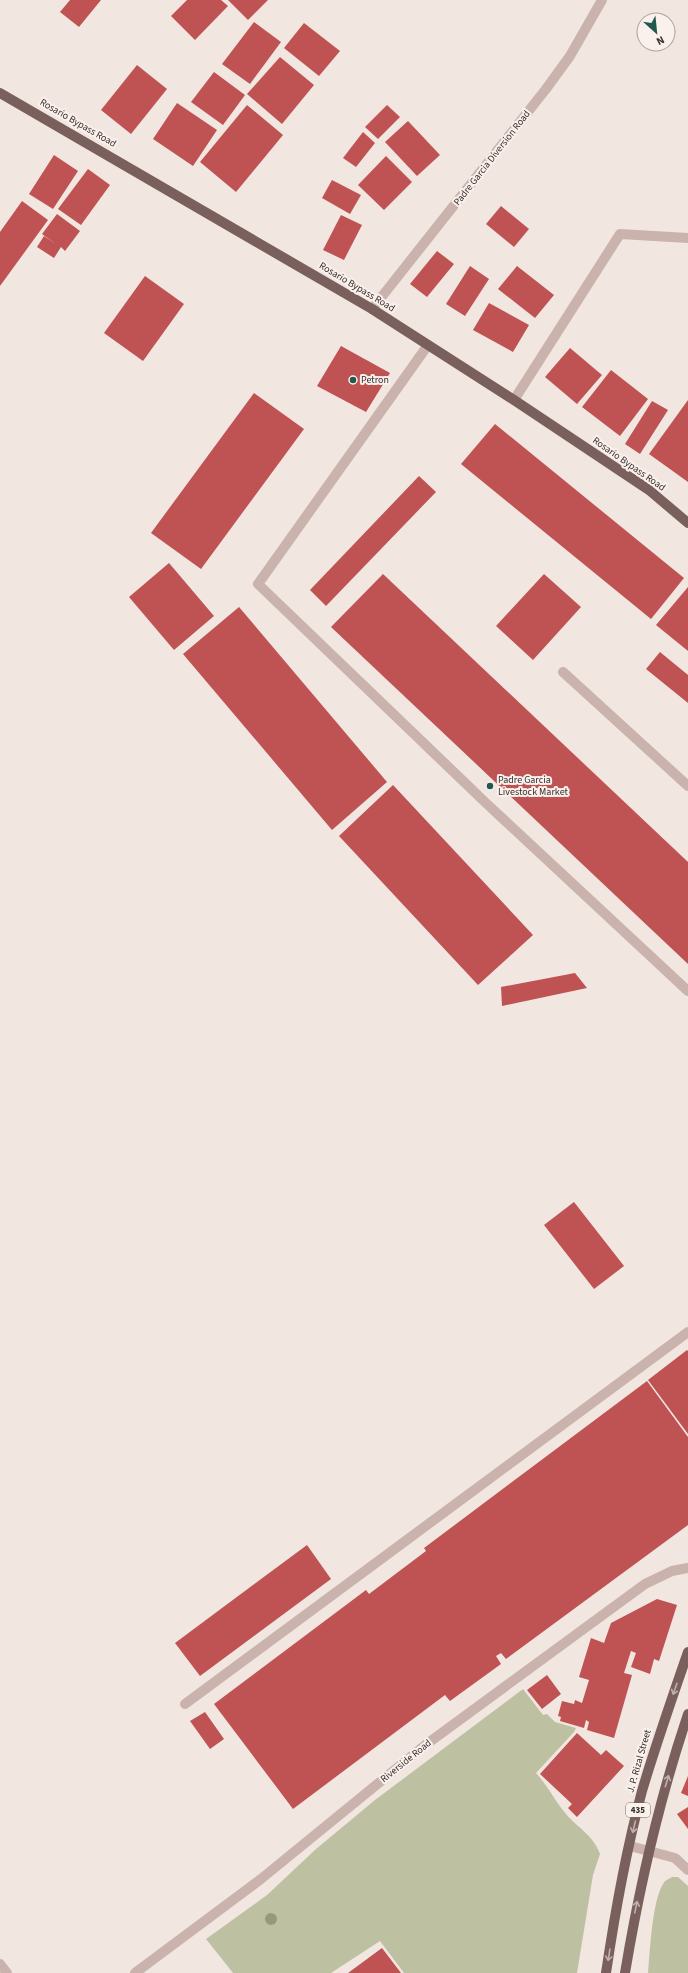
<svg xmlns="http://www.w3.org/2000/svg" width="688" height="1973" viewBox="0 0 688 1973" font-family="'Source Sans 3',sans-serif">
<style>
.green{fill:#bec1a1}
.building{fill:#bf5252}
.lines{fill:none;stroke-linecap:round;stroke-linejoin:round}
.minor{stroke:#cab3ad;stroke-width:10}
.major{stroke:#7a605d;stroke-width:10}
.tree{fill:#999780}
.oneway{stroke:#c0b0ac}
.poi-dot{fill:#23584f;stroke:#faf1ed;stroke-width:1.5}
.labels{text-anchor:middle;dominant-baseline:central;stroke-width:4;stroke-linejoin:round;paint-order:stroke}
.shield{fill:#faf1ed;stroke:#736765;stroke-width:1}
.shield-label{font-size:9px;font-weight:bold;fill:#392c2b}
.street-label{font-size:10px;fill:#392c2b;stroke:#faf1ed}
.poi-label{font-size:10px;fill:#392c2b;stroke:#faf1ed;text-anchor:start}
</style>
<rect width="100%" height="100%" fill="#f2e6e1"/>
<!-- green -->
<g class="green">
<path d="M523 1689 543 1715 547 1714 555 1722 576 1728 574 1732 536 1773C548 1786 555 1801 566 1814 577 1827 594 1836 600 1854L593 1875 577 1973H404L380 1941 331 1973H233L206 1939 267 1895 316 1849 375 1800Z"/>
<path d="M672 1877H678L688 1886V1973H648C650 1951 652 1902 663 1884 665 1880 669 1879 672 1877Z"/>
</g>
<!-- building -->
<g class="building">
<path d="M70 0H101L79 27 60 12Z"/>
<path d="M187 0H221L228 6 195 40 171 16Z"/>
<path d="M228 0H268L248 20Z"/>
<path d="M254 22 281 42 250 84 222 64Z"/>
<path d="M304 23 340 51 319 76 284 48Z"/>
<path d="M280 57 314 85 282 124 247 94Z"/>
<path d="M137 65 167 89 131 134 101 110Z"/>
<path d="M214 72 245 95 223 125 191 102Z"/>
<path d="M177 103 217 130 193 166 153 139Z"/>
<path d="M247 105 283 135 236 192 200 162Z"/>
<path d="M387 105 400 117 378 139 365 127Z"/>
<path d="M408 121 440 155 417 176 385 142Z"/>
<path d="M363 132 375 143 356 167 343 158Z"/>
<path d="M54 155 78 171 53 209 29 194Z"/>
<path d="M386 156 412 182 384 210 358 185Z"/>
<path d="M88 169 110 185 81 225 58 209Z"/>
<path d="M332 180 361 195 350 214 322 198Z"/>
<path d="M22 201 48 220 0 286V232Z"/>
<path d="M501 206 529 229 514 247 486 224Z"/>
<path d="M57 214 80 231 65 251 61 247 54 258 37 247 44 236 56 244 42 234Z"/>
<path d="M341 215 362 225 344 260 323 250Z"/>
<path d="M437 251 454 264 427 297 410 284Z"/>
<path d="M470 266 489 279 465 316 446 304Z"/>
<path d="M517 266 554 295 535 318 498 289Z"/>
<path d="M145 276 184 304 143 361 104 333Z"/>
<path d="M489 303 529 325 513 352 473 330Z"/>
<path d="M341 346 390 373 366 412 317 386Z"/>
<path d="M570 348 602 375 577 404 545 377Z"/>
<path d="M611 370 648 399 620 436 582 407Z"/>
<path d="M254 393 304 429 201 569 151 533Z"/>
<path d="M688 400V482L649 454Z"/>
<path d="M652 401 668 410 640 454 625 444Z"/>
<path d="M495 424 684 578 651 619 461 464Z"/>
<path d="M419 476 436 492 326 606 310 590Z"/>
<path d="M169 563 214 616 174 650 129 597Z"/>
<path d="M383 574 688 862V964L331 627Z"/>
<path d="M544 574 581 607 533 660 496 626Z"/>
<path d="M688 587V651L656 625Z"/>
<path d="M239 607 387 782 332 830 183 654Z"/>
<path d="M660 652 688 675V703L646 669Z"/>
<path d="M393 785 533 935 478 985 339 836Z"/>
<path d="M575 973 587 988 502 1006 501 987Z"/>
<path d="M574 1202 624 1266 594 1289 544 1225Z"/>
<path d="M687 1350 688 1351V1434L648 1380Z"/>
<path d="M647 1381 688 1437V1525L506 1659 501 1653 496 1656 501 1664 450 1701 445 1695 293 1809 214 1704 366 1590 369 1594 426 1551 424 1548Z"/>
<path d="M307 1545 331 1579 200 1676 175 1643Z"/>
<path d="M657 1599 677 1605 659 1661 654 1659 650 1674 631 1667 636 1653 631 1651 624 1673 632 1675 614 1738 587 1730 589 1722 586 1720 584 1728 560 1721 561 1717 558 1716 562 1701 574 1704 575 1700 582 1703 589 1680 579 1677 591 1638 604 1643 611 1623Z"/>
<path d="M547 1675 561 1694 542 1709 527 1690Z"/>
<path d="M205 1712 224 1739 210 1749 190 1721Z"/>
<path d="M577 1733 601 1755 606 1750 624 1766 577 1817 568 1808 572 1804 540 1774Z"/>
<path d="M688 1776V1796L681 1793Z"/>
<path d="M688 1807V1829L677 1814Z"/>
<path d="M382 1948 401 1973H348Z"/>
</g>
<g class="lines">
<!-- minor -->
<g class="minor">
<path d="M372 309 546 89 570 56 602 0"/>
<path d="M428 345 258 584 487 804 688 991"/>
<path d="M514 400 620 234 688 238"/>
<path d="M563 672 688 786"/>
<path d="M185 1704 688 1332"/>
<path d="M630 1846 675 1858 688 1870"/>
<path d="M0 1964 7 1973"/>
<path d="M135 1973 261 1879 424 1746 645 1584 672 1571 688 1568"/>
</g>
<!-- major -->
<g class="major">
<path d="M0 93 372 309 514 400 649 490 688 523"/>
<path d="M606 1973C615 1912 626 1851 642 1791 656 1744 672 1698 688 1652"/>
<path d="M625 1973C640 1883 659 1800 688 1714"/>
</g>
</g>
<!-- trees -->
<circle class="tree" cx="271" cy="1919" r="6"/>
<!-- one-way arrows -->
<defs><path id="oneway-shaft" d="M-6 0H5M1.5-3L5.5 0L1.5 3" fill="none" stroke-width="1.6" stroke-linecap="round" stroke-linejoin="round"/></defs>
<g class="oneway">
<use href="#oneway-shaft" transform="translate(675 1689) rotate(109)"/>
<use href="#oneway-shaft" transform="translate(667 1781) rotate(-73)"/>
<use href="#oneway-shaft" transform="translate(634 1827) rotate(103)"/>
<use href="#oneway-shaft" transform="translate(636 1907) rotate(-78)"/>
<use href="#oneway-shaft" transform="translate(609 1955) rotate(99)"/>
</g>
<!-- markers -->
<g class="poi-dot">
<circle cx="353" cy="380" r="4"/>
<circle cx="490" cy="786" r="4"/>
</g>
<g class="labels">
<!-- shield labels -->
<rect class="shield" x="626" y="1803" width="24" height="14" rx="3"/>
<g class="shield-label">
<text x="638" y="1810">435</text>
</g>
<!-- street labels -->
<g class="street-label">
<text transform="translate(78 123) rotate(30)">Rosario Bypass Road</text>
<text transform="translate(492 158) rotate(-52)">Padre Garcia Diversion Road</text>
<text transform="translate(357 287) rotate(31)">Rosario Bypass Road</text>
<text transform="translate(629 464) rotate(35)">Rosario Bypass Road</text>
<text transform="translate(406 1761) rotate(-39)">Riverside Road</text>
<text transform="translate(639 1761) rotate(-74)">J. P. Rizal Street</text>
</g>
<!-- poi labels -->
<g class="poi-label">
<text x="361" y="380">Petron</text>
<text x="498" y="780">Padre Garcia<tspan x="498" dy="12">Livestock Market</tspan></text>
</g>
</g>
<!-- north arrow -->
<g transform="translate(656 32) rotate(153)"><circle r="19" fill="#faf1ed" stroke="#ada29f"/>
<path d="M0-3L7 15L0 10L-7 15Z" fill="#23584f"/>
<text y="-6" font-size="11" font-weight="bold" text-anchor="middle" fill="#392c2b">N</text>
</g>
</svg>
